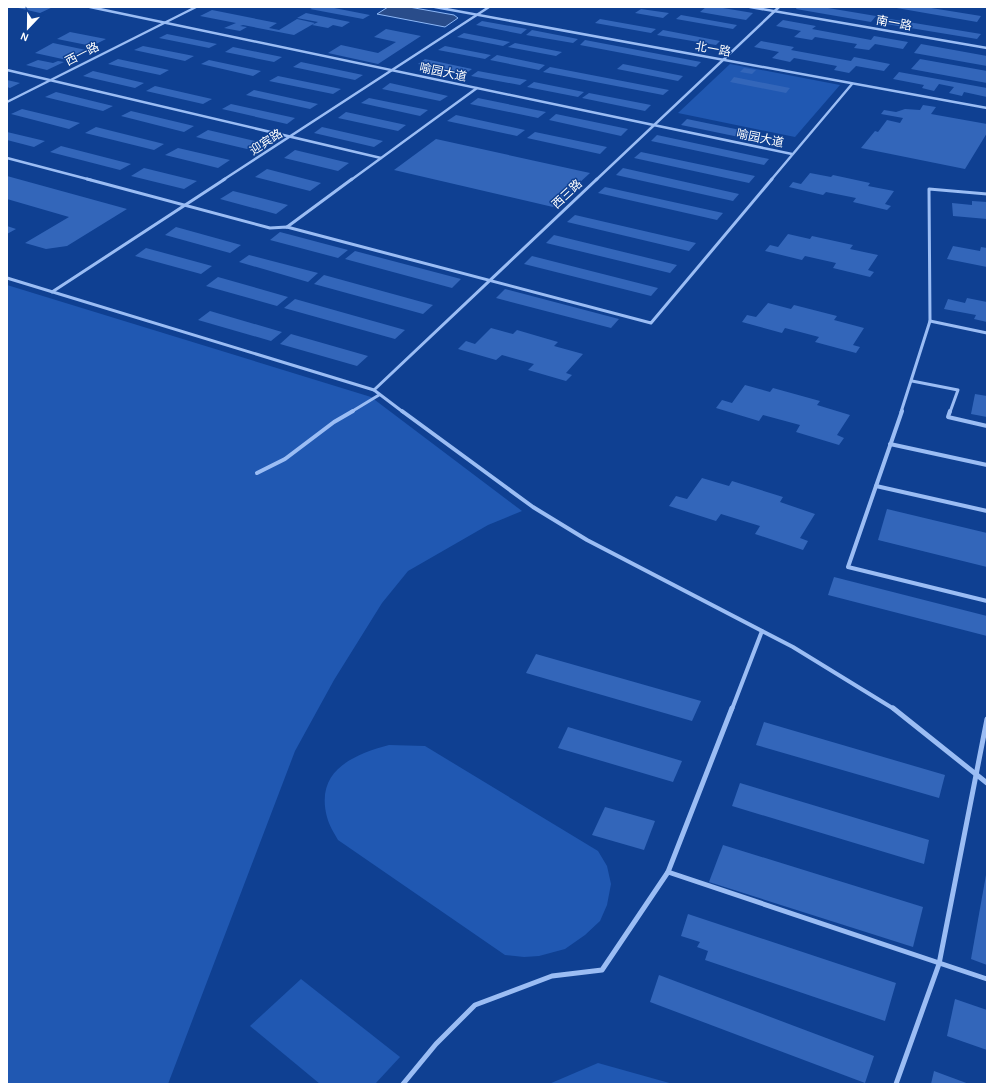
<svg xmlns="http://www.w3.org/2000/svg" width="994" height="1091" viewBox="0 0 994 1091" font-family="Karla,'Noto Sans SC',sans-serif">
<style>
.green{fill:#2058b2}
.water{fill:#294c8a;stroke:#8cb7f7}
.building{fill:#3366ba}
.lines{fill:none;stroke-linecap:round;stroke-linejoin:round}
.minor-far3{stroke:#9bbdf4;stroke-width:2.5}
.minor-far2{stroke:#9bbdf4;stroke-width:3}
.minor-far1{stroke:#9bbdf4;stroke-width:4}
.minor{stroke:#9bbdf4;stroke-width:5}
.labels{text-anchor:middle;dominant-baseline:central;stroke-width:3;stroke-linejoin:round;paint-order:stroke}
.far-street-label{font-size:12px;fill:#fff;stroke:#0f4092}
</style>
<rect width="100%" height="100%" fill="#0f4092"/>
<!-- green -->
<g class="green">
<path d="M730 64 840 85 795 137 678 113Z"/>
<path d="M7 285 371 397 522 511 488 525 408 571 382 603 334 680 295 751 168 1084H7Z"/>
<path d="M389 745 425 746 598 851 607 866 611 884 607 905 600 921 585 935 565 949 539 956 524 957 505 955 338 840C334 833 329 825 327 817 315 771 352 755 389 745Z"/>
<path d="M301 979 400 1057 375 1084H320L250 1026Z"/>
<path d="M598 1063 673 1084H549Z"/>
</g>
<!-- water -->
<path class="water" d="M388 7H409L454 15 458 18 445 27 377 14Z"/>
<!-- building -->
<g class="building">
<path d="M14 7H53L40 13Z"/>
<path d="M314 7H329L370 15 363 19 310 9Z"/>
<path d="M706 7H717L753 13 746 20 700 12Z"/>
<path d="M797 7H822L876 16 871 22 796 9Z"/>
<path d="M891 7H925L981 16 977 22Z"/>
<path d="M641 9 669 13 663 18 635 13Z"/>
<path d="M212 10 277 23 269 28 279 30 297 19 315 23 294 35 243 25 240 26 247 27 240 31 224 28 236 23 200 16Z"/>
<path d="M306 13 350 22 342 27 333 25 328 28 312 25 318 22 297 18Z"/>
<path d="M681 15 737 25 733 29 676 19Z"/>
<path d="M884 18 981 34 977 39 880 23Z"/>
<path d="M600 19 656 29 651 33 595 23Z"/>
<path d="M783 20 816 26 812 29 871 40 874 36 908 42 903 49 875 44 869 50 854 48 857 44 815 37 812 40 794 37 801 31 776 26Z"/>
<path d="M482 21 527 29 521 34 476 25Z"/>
<path d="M386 29 421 36 378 64 328 53 341 45 378 53 396 42 374 37Z"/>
<path d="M532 30 578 39 573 43 526 35Z"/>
<path d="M663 30 720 41 716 45 657 35Z"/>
<path d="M70 32 106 39 92 46 57 39Z"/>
<path d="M464 33 510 42 503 46 457 37Z"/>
<path d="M167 34 217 44 209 48 159 38Z"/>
<path d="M585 40 701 62 696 67 580 45Z"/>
<path d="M761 41 794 47 791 50 851 61 854 57 890 64 884 71 856 66 849 73 834 70 837 66 794 58 790 62 772 58 779 52 754 47Z"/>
<path d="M53 43 86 50 67 60 35 53Z"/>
<path d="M515 43 562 52 556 56 508 47Z"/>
<path d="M921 44 987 56V66L914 53Z"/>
<path d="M143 46 194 56 185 61 134 50Z"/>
<path d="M445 46 491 55 485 59 438 50Z"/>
<path d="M233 47 282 57 274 62 225 52Z"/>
<path d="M497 55 545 65 539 70 490 60Z"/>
<path d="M118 59 169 70 160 75 108 64Z"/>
<path d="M425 59 472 69 465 74 418 64Z"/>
<path d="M920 59 987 71V83L911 69Z"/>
<path d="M38 60 53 63 58 61 64 62 47 70 26 65Z"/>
<path d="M209 60 261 71 253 76 201 64Z"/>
<path d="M301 62 363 75 355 80 293 67Z"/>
<path d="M623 64 683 76 678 81 617 69Z"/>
<path d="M550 67 669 90 663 95 543 72Z"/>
<path d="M744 68 756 70 752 74 740 72Z"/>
<path d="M93 71 144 83 135 88 83 76Z"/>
<path d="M478 71 527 80 520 85 471 76Z"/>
<path d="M899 72 987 88V97L964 92 962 96 949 93 954 87 939 84 934 91 922 88 924 85 893 79Z"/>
<path d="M278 76 341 89 333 94 269 81Z"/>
<path d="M734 77 790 88 786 93 730 82Z"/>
<path d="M7 80 20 83 10 88 7 87Z"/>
<path d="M534 82 584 92 578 97 527 87Z"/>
<path d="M390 83 448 96 440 101 382 89Z"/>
<path d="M155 86 212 99 203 104 146 91Z"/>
<path d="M254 90 318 104 310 109 246 95Z"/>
<path d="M56 92 113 106 103 111 45 97Z"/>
<path d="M589 93 651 105 645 111 582 98Z"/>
<path d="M369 98 428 110 420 116 361 103Z"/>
<path d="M478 98 546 112 538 118 470 104Z"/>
<path d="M231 104 295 118 287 124 222 109Z"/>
<path d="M923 105 936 107 931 114 987 124V133L965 169 861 148 875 131 878 132 887 120 900 123 903 118 881 114 884 110 896 112 905 109 920 110Z"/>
<path d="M22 109 80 123 69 129 11 114Z"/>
<path d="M131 111 194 126 184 132 121 116Z"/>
<path d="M346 112 406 125 398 131 338 118Z"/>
<path d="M556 114 628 129 621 136 549 120Z"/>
<path d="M456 115 525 130 517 136 447 121Z"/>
<path d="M687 119 745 131 739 137 681 125Z"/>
<path d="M96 127 164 144 154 150 85 133Z"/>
<path d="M322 127 383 141 374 147 314 133Z"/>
<path d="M208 130 259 142 247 149 196 137Z"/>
<path d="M7 132 45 141 34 147 7 140Z"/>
<path d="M535 132 607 147 600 154 527 138Z"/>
<path d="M750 132 771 137 766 142 745 137Z"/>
<path d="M657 135 769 159 764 165 651 141Z"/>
<path d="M436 139 590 173 553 207 394 170Z"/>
<path d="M61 146 131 164 120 170 50 152Z"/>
<path d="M178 148 230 160 218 168 165 155Z"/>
<path d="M295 150 349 163 338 171 284 158Z"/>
<path d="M641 152 755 176 749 183 634 158Z"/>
<path d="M144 168 197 181 184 189 131 176Z"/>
<path d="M623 168 739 194 733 201 616 175Z"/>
<path d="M267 169 321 183 310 191 255 177Z"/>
<path d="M810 173 831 177 833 175 870 183 868 186 894 191 885 204 891 206 887 210 853 202 856 198 826 192 823 195 789 187 793 182 801 184Z"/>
<path d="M7 176 127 209 67 246 46 249 25 243 69 217 7 199Z"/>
<path d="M605 187 723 213 717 220 598 193Z"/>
<path d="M233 191 288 205 276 214 220 199Z"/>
<path d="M972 201 987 202V219L953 216 952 203 972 205Z"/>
<path d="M575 215 696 243 689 251 567 222Z"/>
<path d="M7 226 16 229 7 234Z"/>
<path d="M176 227 241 245 230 253 165 235Z"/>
<path d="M280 232 348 250 338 258 270 240Z"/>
<path d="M788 234 810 239 812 236 853 245 850 249 878 255 868 270 874 272 870 277 833 268 836 263 805 256 802 260 765 251 770 245 778 247Z"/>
<path d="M554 235 677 265 670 273 546 243Z"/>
<path d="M953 246 980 251 981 247 987 248V267L947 259Z"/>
<path d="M146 248 212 266 201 274 135 256Z"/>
<path d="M355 251 461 279 452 288 345 259Z"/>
<path d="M249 255 318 273 308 282 239 262Z"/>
<path d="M532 256 658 288 651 296 524 264Z"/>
<path d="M324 275 433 305 423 314 314 284Z"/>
<path d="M218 277 288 297 277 306 206 286Z"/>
<path d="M505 289 619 319 611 328 496 298Z"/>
<path d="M967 298 987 302V322L974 319 976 315 944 309 948 299 965 303Z"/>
<path d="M295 299 405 330 395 339 284 308Z"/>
<path d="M768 303 791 309 794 305 837 316 834 320 864 328 853 345 860 347 856 353 815 342 819 337 785 328 782 333 742 322 747 315 756 317Z"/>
<path d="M210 311 282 332 271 341 198 320Z"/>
<path d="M491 328 513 334 517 330 558 342 554 346 583 354 566 373 572 375 566 381 528 370 534 364 502 355 496 360 458 349 466 341 475 344Z"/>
<path d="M291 334 368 356 357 366 280 344Z"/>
<path d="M745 385 770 392 773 388 820 401 817 405 850 415 837 435 844 438 839 445 796 432 800 425 763 415 759 421 716 408 722 400 732 403Z"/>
<path d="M975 394 987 396V417L971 414Z"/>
<path d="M702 478 729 486 732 481 783 497 780 502 815 514 800 538 808 541 803 550 755 534 760 526 721 514 716 521 669 506 676 496 687 499Z"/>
<path d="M887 509 987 533V567L878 540Z"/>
<path d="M834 577 987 616V636L828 595Z"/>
<path d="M536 654 701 701 692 721 526 673Z"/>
<path d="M764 722 945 775 939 798 756 745Z"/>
<path d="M568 727 682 761 673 782 558 748Z"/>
<path d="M740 783 929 840 924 864 732 806Z"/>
<path d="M605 807 655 821 644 850 592 835Z"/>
<path d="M723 845 923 907 913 947 709 882Z"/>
<path d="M986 875H987V965L971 959Z"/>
<path d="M688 914 896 983 885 1021 705 960 708 951 697 947 700 942 681 936Z"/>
<path d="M659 975 874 1056 865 1083 650 1002Z"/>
<path d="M955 999 987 1010V1050L947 1036Z"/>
<path d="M934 1071 969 1084H931Z"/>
</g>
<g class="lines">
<!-- minor-far3 -->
<g class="minor-far3">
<path d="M90 7 792 154"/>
<path d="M435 7 987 108"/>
<path d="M750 7 987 48"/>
<path d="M7 70 381 158"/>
<path d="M7 102 196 7"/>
<path d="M7 158 91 180"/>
<path d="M223 180 489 7"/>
<path d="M351 180 477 88"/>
<path d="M596 180 779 7"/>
<path d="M771 180 852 84"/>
</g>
<!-- minor-far2 -->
<g class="minor-far2">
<path d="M87 179 270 228 287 227 651 323 772 179"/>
<path d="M287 227 352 179"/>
<path d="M7 278 374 390"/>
<path d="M52 292 225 179"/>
<path d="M930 321 987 333"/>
<path d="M912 381 958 390 950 412"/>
<path d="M351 412 379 395"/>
<path d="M403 412 374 390 597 179"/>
<path d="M901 412 930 321 929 189 987 194"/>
</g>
<!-- minor-far1 -->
<g class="minor-far1">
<path d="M402 411 533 507 587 540 793 647 894 709"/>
<path d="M902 411 848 567 987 601"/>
<path d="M950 411 948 417 987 426"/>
<path d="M890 444 987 465"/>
<path d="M257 473 285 459 334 422 353 411"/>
<path d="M876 486 987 511"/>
<path d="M732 709 762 631"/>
</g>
<!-- minor -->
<g class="minor">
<path d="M893 708 987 783"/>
<path d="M668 872 732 708"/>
<path d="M403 1084 436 1044 475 1005 552 976 602 970 668 872 987 979"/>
<path d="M896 1084 939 964 987 719"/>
</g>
</g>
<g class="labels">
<!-- far-street labels -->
<g class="far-street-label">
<text transform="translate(894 23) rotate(10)">南一路</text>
<text transform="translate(713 49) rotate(10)">北一路</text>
<text transform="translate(82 54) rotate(-27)">西一路</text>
<text transform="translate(443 72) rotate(12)">喻园大道</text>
<text transform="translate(760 138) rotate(12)">喻园大道</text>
<text transform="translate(266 142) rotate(-33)">迎宾路</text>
<text transform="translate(567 194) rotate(-43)">西三路</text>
</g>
</g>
<!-- border -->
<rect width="994" height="1091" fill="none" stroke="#ffffff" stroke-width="16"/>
<!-- north arrow -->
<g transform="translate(28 28) rotate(202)" stroke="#0f4092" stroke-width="3" paint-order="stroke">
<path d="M0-3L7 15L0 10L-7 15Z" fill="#ffffff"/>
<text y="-6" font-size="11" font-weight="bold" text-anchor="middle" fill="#ffffff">N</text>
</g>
</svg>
